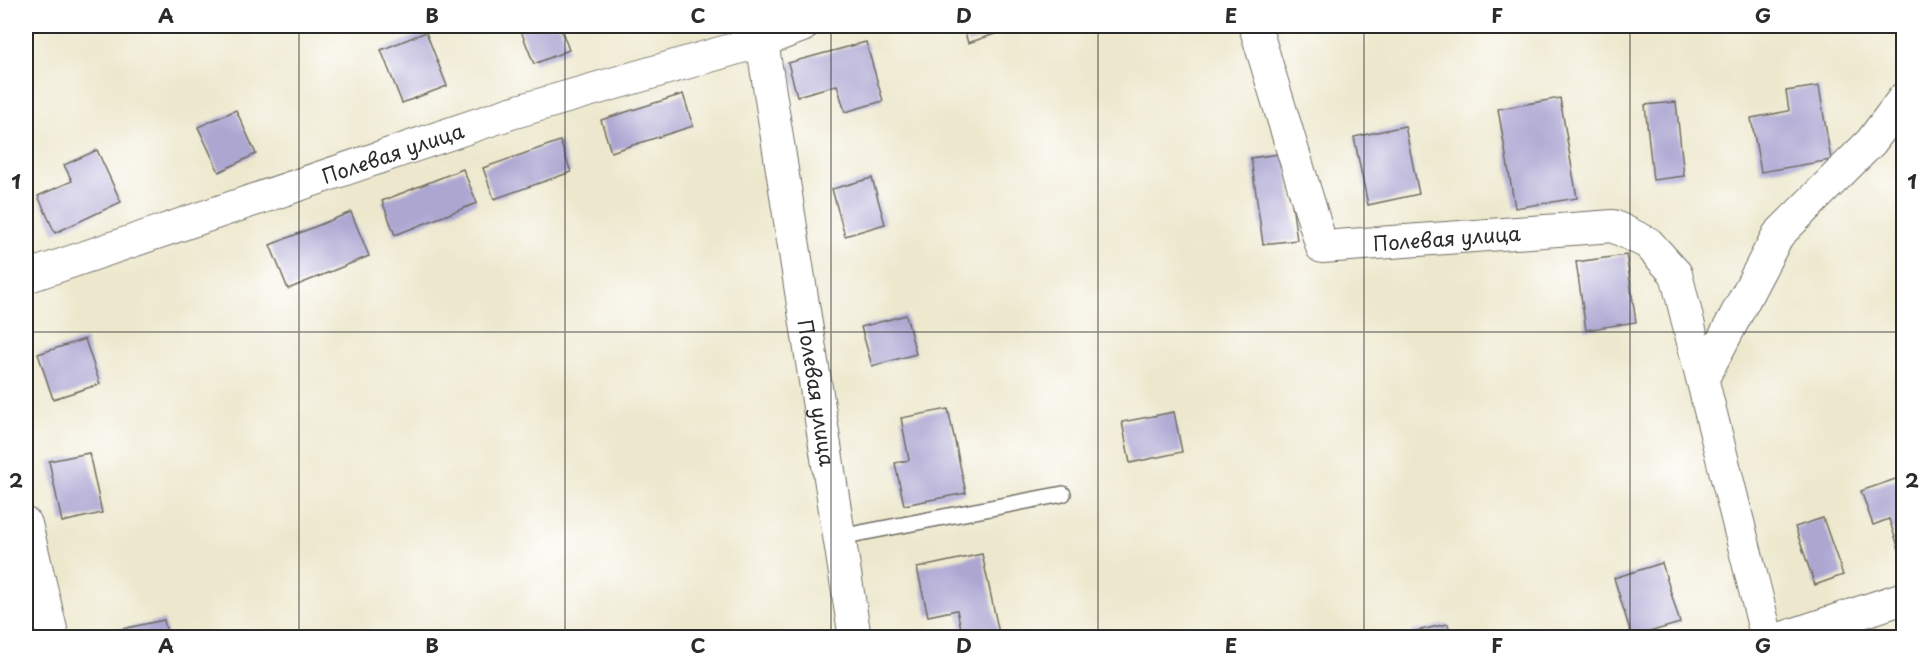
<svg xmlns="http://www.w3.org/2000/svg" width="1929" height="663" viewBox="0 0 1929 663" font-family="'Playpen Sans',sans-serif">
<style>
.building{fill:#aca6d1}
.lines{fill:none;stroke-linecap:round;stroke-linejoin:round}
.service-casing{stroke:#6f6d64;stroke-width:18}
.minor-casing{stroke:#6f6d64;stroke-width:34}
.service{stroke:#fff;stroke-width:15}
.minor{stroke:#fff;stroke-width:32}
.grid{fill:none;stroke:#2b2b2b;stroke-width:1.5;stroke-opacity:0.55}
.labels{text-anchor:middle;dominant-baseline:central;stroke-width:4.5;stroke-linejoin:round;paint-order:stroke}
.street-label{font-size:20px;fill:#2b2b2b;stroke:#fff}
.neatline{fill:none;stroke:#2b2b2b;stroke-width:2}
.grid-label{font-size:20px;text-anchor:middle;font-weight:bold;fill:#2b2b2b}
</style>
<rect width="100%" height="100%" fill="#fff"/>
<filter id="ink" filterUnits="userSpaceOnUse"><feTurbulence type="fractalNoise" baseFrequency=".0167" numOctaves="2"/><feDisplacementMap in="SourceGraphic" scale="12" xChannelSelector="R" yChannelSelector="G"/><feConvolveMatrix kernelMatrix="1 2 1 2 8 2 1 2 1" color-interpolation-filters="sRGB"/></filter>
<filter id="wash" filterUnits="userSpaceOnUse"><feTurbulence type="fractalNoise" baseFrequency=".008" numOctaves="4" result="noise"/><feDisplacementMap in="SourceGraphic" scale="24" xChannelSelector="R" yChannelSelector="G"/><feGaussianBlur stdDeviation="1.35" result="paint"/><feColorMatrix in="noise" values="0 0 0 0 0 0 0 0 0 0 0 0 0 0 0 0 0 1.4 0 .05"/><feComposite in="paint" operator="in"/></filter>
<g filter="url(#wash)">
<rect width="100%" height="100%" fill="#ede8cd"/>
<g id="blocks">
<!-- building -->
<g class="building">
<path d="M519 26H560L569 50 534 64Z"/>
<path d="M963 26H1019L968 43Z"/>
<path d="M426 32 447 86 402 103 381 50Z"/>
<path d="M866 42 883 101 845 112 837 85 797 96 788 63Z"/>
<path d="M1819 86 1831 160 1761 172 1751 118 1789 111 1786 91Z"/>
<path d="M683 94 693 126 611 152 601 120Z"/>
<path d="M1560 98 1577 198 1515 208 1498 109Z"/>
<path d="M1676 102 1684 176 1653 180 1645 105Z"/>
<path d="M236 110 256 154 219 172 198 127Z"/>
<path d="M1405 126 1419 194 1368 205 1354 137Z"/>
<path d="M560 141 571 172 494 199 483 168Z"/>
<path d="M97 150 121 202 55 233 38 196 72 181 64 165Z"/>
<path d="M1285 153 1297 240 1263 244 1251 158Z"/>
<path d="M463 169 477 203 395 235 382 201Z"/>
<path d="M872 178 885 224 845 236 832 189Z"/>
<path d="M351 212 369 256 288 289 270 245Z"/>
<path d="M1626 255 1636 322 1586 330 1576 262Z"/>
<path d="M906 315 916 354 872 366 861 327Z"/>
<path d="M85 339 100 384 53 399 38 354Z"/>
<path d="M948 409 966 493 904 505 895 463 909 460 901 418Z"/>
<path d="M1174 412 1182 452 1130 463 1122 422Z"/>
<path d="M89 453 102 513 62 522 49 461Z"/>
<path d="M1904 476V547L1899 549 1889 519 1873 525 1861 491Z"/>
<path d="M1823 518 1843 575 1815 585 1795 527Z"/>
<path d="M982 554 1000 638H963L957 610 928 616 917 568Z"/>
<path d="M1662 563 1680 623 1632 637 1614 578Z"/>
<path d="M164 620 168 638H89V636Z"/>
<path d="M1448 624 1451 638H1412L1411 632Z"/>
</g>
</g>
</g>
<g filter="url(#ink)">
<use href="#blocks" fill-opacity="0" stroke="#6f6d64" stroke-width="1.5"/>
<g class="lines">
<!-- service casing -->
<g class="service-casing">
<path id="service" d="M840 537 1063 494"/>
</g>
<!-- minor casing -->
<g class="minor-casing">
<g id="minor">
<path id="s1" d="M1255 26 1322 247 1613 226 1648 243 1676 274 1767 638"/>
<path id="s2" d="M762 41 855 638"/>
<path id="s3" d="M26 277 511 113 762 41 802 26"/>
<path d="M1703 378 1778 235 1871 142 1904 98"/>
<path d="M26 524 53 638"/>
<path d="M1783 638 1904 598"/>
</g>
</g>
<!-- service -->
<use href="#service" class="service"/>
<!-- minor -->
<use href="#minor" class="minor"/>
</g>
</g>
<!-- grid -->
<path class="grid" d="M299 26V638M565 26V638M831 26V638M1098 26V638M1364 26V638M1630 26V638M26 332H1904"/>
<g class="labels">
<!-- street labels -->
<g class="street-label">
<text stroke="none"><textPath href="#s3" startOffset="387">Полевая улица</textPath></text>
<text stroke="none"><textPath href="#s1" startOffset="356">Полевая улица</textPath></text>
<text stroke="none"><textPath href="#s2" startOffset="356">Полевая улица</textPath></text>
</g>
</g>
<!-- margin -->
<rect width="1929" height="663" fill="none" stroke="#fff" stroke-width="66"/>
<rect x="33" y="33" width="1863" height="597" class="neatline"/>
<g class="grid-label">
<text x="166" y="23">A</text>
<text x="432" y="23">B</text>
<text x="698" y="23">C</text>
<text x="964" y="23">D</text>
<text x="1231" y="23">E</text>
<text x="1497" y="23">F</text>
<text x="1763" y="23">G</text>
<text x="16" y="189">1</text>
<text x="1912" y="189">1</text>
<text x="16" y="488">2</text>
<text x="1912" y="488">2</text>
<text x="166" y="653">A</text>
<text x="432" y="653">B</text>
<text x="698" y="653">C</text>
<text x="964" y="653">D</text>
<text x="1231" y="653">E</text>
<text x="1497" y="653">F</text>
<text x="1763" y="653">G</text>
</g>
</svg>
